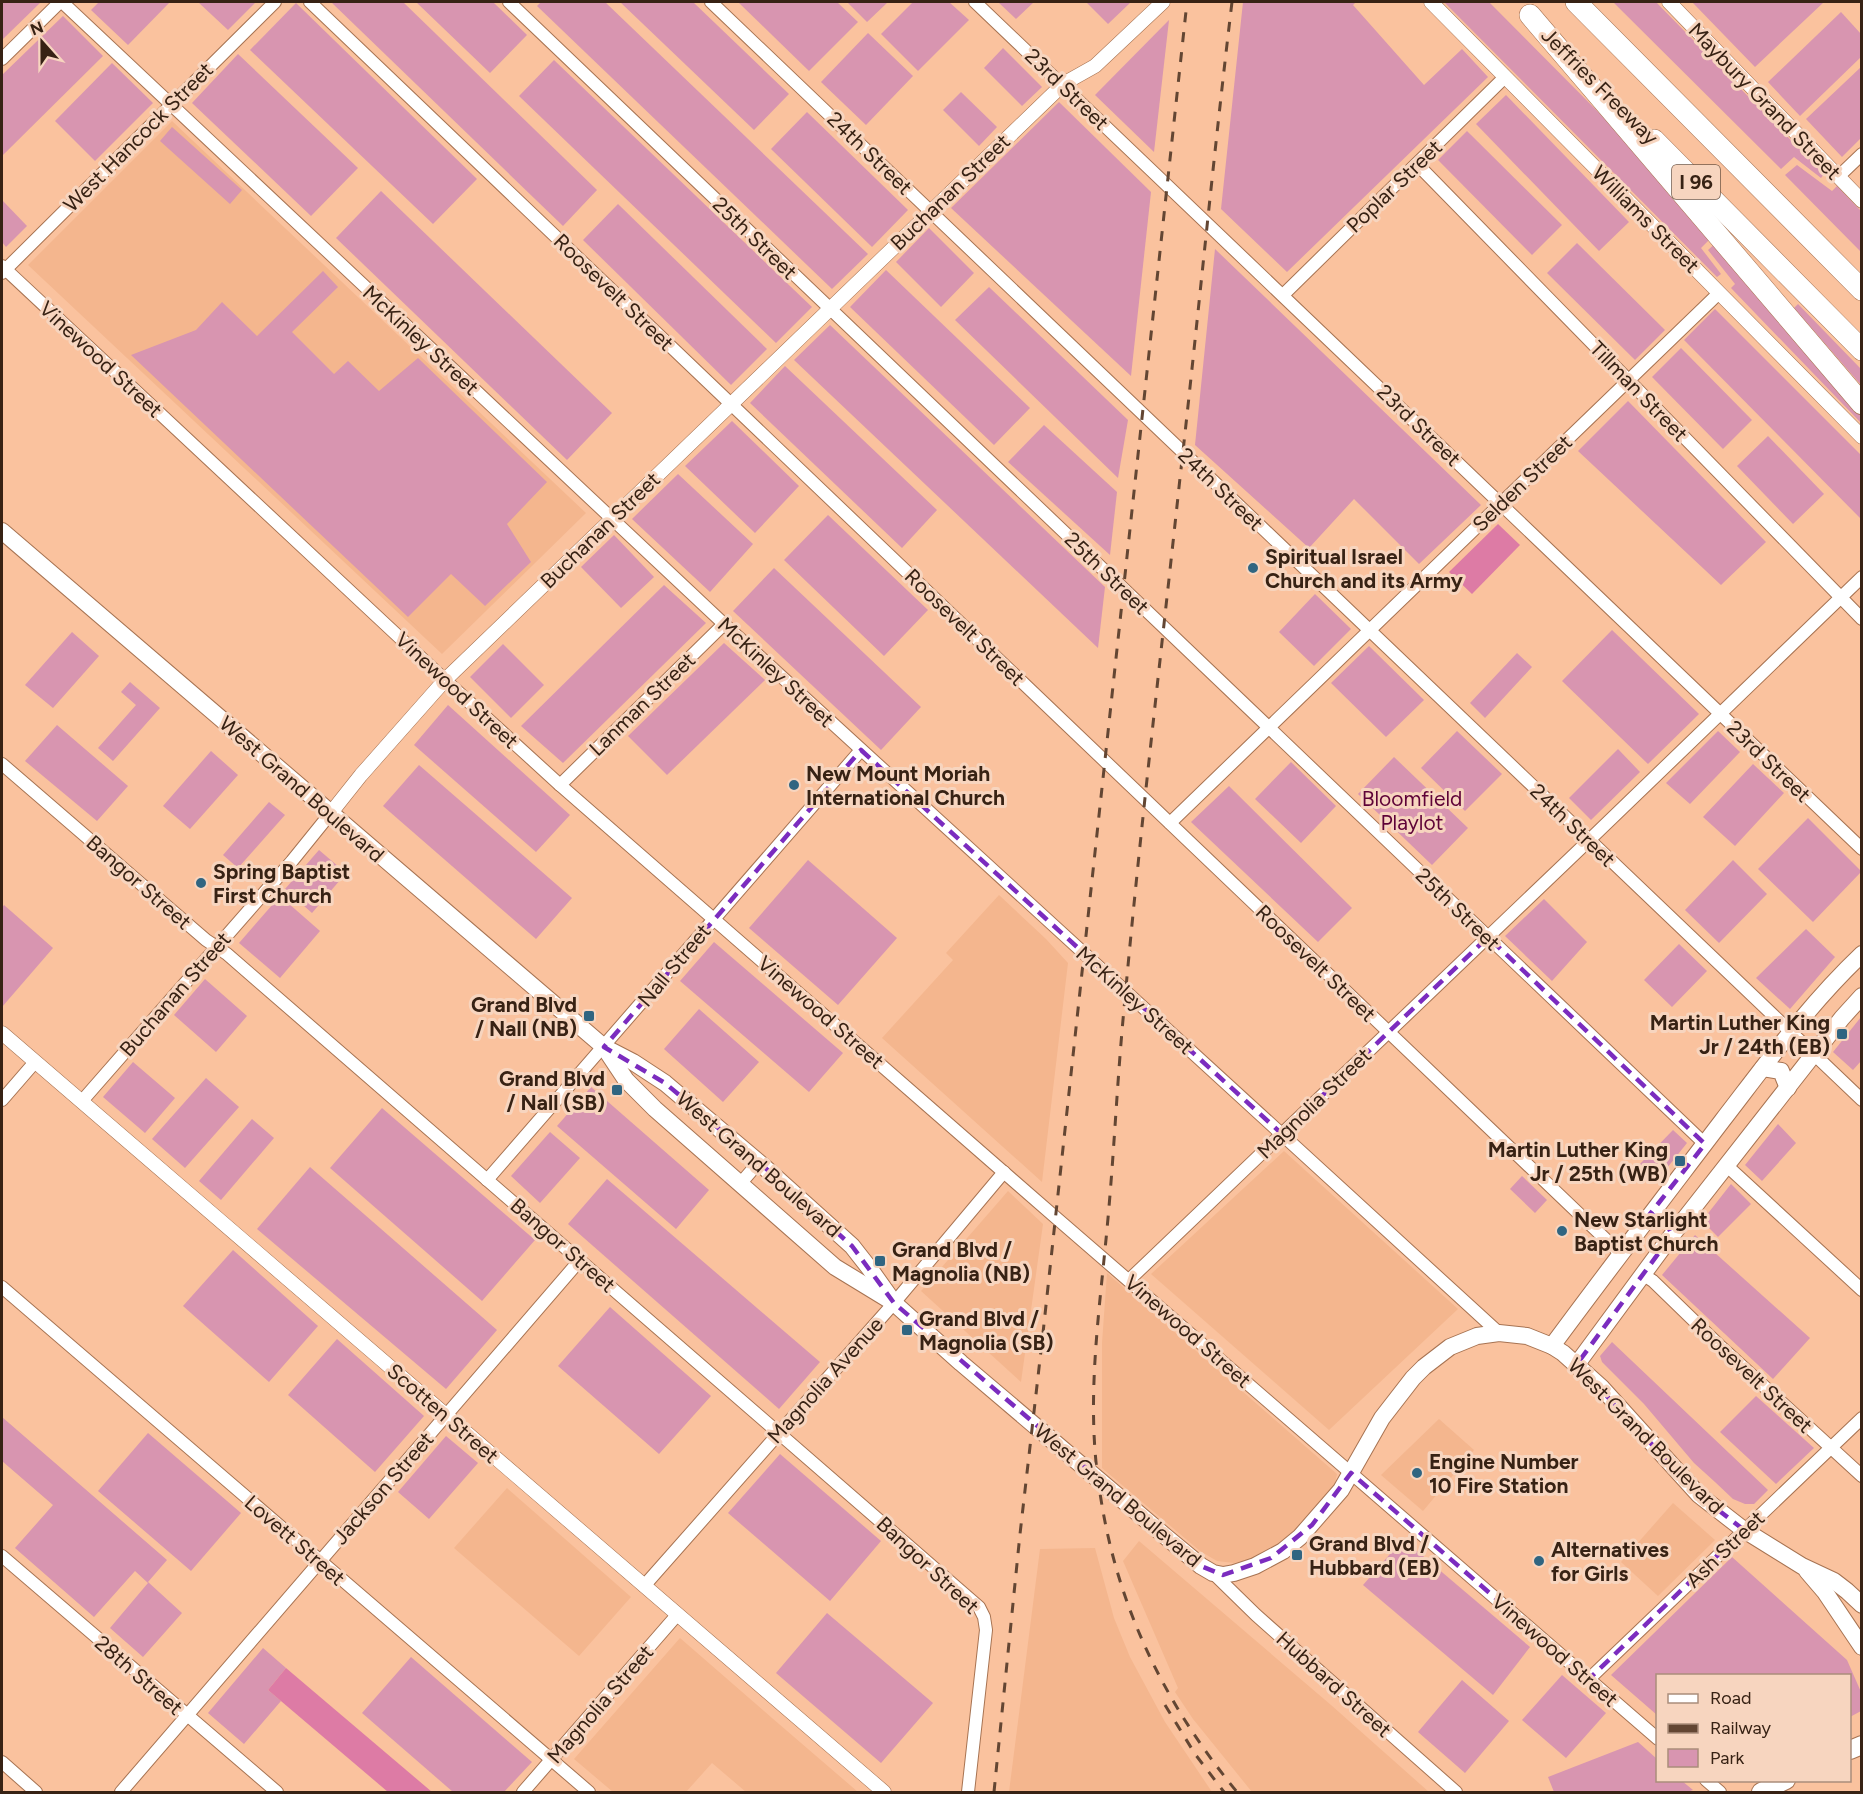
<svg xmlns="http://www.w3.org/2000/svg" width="1863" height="1794" viewBox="0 0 1863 1794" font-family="Figtree,sans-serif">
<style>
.built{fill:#f4b68e}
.green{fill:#d895b0}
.forest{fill:#dd7ba5}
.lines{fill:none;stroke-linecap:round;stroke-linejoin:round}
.minor-casing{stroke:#a77352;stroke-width:14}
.tertiary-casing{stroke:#a77352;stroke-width:15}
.secondary-casing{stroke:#a77352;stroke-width:18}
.primary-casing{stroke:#a77352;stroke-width:20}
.motorway-casing{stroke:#a77352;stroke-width:22}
.minor{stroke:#fff;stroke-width:12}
.tertiary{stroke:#fff;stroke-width:14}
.secondary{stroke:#fff;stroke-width:16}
.primary{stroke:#fff;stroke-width:18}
.motorway{stroke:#fff;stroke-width:21}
.rail{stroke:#634633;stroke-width:3;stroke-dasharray:10 10;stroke-linecap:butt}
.marked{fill:none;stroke:#7b2cbf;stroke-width:4.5;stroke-dasharray:12 8;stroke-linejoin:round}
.poi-dot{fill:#306581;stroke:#f7d5bf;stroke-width:2}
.labels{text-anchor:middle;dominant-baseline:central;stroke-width:6;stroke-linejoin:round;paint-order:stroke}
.shield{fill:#f7d5bf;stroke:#715847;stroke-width:1.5}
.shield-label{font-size:20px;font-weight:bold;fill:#372214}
.street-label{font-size:21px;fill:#372214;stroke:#f7d5bf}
.poi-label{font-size:21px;font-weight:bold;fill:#372214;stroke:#f7d5bf;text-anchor:start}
.park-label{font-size:21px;fill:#5e0237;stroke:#f7d5bf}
</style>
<rect width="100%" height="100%" fill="#fac29e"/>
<!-- built -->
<g class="built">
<path d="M172 121 586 513 442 654 28 265Z"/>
<path d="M999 895 1046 939 1068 963 1042 1182 882 1038 953 960 946 953Z"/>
<path d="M1284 1151 1458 1309 1329 1430 1151 1274Z"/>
<path d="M1008 1191 1043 1224 1021 1382 921 1291Z"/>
<path d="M1107 1273 1337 1474 1334 1488 1290 1536 1260 1557 1234 1563 1217 1561 1200 1551 1102 1468V1343Z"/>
<path d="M1439 1419 1474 1450 1423 1511 1381 1475Z"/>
<path d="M507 1488 631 1597 579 1656 454 1548Z"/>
<path d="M1673 1503 1715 1540 1658 1596 1621 1562Z"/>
<path d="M1139 1541 1331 1705 1429 1792H1252L1193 1719 1175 1692 1178 1688 1123 1561Z"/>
<path d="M1095 1548 1114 1618 1130 1657 1165 1722 1212 1792H1009L1040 1549Z"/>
<path d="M680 1638 772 1718 858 1792H746L712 1763 686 1792H613L574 1759Z"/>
</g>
<!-- green -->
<g class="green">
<path d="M2 2H41L2 40Z"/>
<path d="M99 2H170L128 45 91 10Z"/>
<path d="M198 2H256L228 30Z"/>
<path d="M331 2H403L597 190 563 226Z"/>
<path d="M416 2H493L527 35 490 73Z"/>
<path d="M541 2H605L868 254 832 289 537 6Z"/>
<path d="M620 2H693L789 94 754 130Z"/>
<path d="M738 2H837L858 22 809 71Z"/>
<path d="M847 2H888L867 22Z"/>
<path d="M913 2H949L969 20 918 71 881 34Z"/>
<path d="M998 2H1034L1016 19Z"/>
<path d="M1086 2H1131L1108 24Z"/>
<path d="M1243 2H1356L1353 5 1424 85 1462 49 1488 77 1287 272 1221 209Z"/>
<path d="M1444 2H1489L1633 147 1713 236 1701 248 1721 274 1717 277Z"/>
<path d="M1613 2H1656L1824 174 1821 178 1794 157 1781 169Z"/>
<path d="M1692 2H1824L1755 67Z"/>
<path d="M296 3 477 179 433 224 250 50Z"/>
<path d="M1841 12 1861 34V57L1800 116 1768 82Z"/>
<path d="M63 16 103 56 2 156V75Z"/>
<path d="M1169 20 1154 152 1095 95Z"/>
<path d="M868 33 913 76 866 125 821 82Z"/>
<path d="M1003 48 1042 87 1022 106 984 68Z"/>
<path d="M238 54 358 168 311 216 192 103Z"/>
<path d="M554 60 812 307 776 343 519 96Z"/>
<path d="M112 63 153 103 95 161 55 121Z"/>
<path d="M1861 67V138L1842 157 1806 119Z"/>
<path d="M961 92 997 127 979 146 943 110Z"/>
<path d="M1506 95 1629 222 1599 251 1476 124Z"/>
<path d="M1059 102 1151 192 1131 376 951 208Z"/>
<path d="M807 112 908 210 872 247 771 149Z"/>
<path d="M172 127 242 190 230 204 160 141Z"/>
<path d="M1467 131 1562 225 1532 255 1438 160Z"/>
<path d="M1797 165 1832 191 1837 186 1861 211V252L1785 175Z"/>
<path d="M381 191 612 413 567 460 336 238Z"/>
<path d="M2 200 27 226 6 247 2 242Z"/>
<path d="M618 204 767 349 731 385 583 240Z"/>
<path d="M929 228 974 273 941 307 896 262Z"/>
<path d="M1718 241 1861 409V423L1731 288 1735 284 1708 250Z"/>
<path d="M1577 243 1665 330 1635 360 1547 273Z"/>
<path d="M1215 249 1481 505 1419 564 1354 499 1309 548 1195 445Z"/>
<path d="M886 270 1030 408 994 445 850 307Z"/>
<path d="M323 271 338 287 292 332 334 374 348 361 379 391 418 358 547 482 507 524 531 562 485 606 451 574 408 617 131 355 196 330 222 302 257 336Z"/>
<path d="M989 287 1128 420 1118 478 955 320Z"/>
<path d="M1798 304 1861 369V385L1794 308Z"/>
<path d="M1715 309 1861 455V519L1684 340Z"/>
<path d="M830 325 1105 587 1098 648 794 360Z"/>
<path d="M1681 348 1752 420 1723 449 1652 377Z"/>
<path d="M785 366 937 510 902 548 750 403Z"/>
<path d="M1628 401 1766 542 1721 585 1578 451Z"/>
<path d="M732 421 799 486 755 533 685 466Z"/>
<path d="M1044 425 1117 492 1110 555 1008 462Z"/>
<path d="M1768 436 1824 494 1793 524 1737 466Z"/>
<path d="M678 474 753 544 710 592 632 519Z"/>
<path d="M828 515 928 610 884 656 784 560Z"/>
<path d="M614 535 654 577 621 608 581 567Z"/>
<path d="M774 568 921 707 881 750 733 611Z"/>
<path d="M664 585 706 623 563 763 521 726Z"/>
<path d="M1315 594 1351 629 1314 666 1279 632Z"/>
<path d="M1612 630 1699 714 1648 764 1562 681Z"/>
<path d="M72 632 99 656 53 708 25 685Z"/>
<path d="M724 643 765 680 667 775 628 736Z"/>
<path d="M503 644 544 685 511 718 470 677Z"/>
<path d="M1369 646 1424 700 1386 737 1331 683Z"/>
<path d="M1517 653 1532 667 1485 718 1470 703Z"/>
<path d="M130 682 160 708 113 761 98 748 136 705 121 692Z"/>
<path d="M448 705 570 815 536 852 414 745Z"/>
<path d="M57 725 128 786 97 821 25 761Z"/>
<path d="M1457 731 1502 774 1465 811 1421 768Z"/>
<path d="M1718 731 1740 752 1690 804 1666 783Z"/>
<path d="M1618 749 1640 772 1591 820 1569 798Z"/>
<path d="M211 751 238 775 190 829 163 806Z"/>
<path d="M1394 757 1468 828 1432 865 1358 794Z"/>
<path d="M1291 762 1336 806 1301 843 1255 799Z"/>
<path d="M1753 764 1784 793 1735 846 1703 817Z"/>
<path d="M419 765 572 898 536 939 383 806Z"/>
<path d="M1229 786 1352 908 1318 942 1191 822Z"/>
<path d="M269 802 285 815 238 868 223 855Z"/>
<path d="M1808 818 1861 871V872L1813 922 1758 869Z"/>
<path d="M319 850 346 873 312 913 285 889Z"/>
<path d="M808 860 897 938 838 1005 749 928Z"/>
<path d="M1733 860 1767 894 1719 943 1685 910Z"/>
<path d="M280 896 320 931 280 978 239 943Z"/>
<path d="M1544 899 1587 942 1552 981 1505 936Z"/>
<path d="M4 905 53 948 2 1007V908Z"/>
<path d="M1806 929 1835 957 1790 1009 1756 978Z"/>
<path d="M714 942 843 1053 809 1092 680 981Z"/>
<path d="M1679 944 1707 971 1672 1007 1644 980Z"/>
<path d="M205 979 247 1016 216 1052 174 1015Z"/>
<path d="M699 1009 759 1062 723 1102 664 1049Z"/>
<path d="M1861 1017V1061L1853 1070 1833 1052Z"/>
<path d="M133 1062 175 1098 145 1133 103 1097Z"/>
<path d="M206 1078 239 1107 185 1168 152 1139Z"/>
<path d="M591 1087 709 1190 676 1229 557 1126Z"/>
<path d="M382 1108 535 1240 482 1301 330 1168Z"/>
<path d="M252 1119 274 1138 221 1200 199 1181Z"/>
<path d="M1778 1124 1796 1143 1762 1181 1745 1165Z"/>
<path d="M1673 1130 1687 1143 1655 1183 1637 1167Z"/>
<path d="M550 1132 580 1158 540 1203 511 1176Z"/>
<path d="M310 1167 497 1330 446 1389 257 1229Z"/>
<path d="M1522 1176 1547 1200 1535 1213 1510 1189Z"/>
<path d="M607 1179 820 1362 779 1409 568 1224Z"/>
<path d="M1731 1184 1751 1204 1718 1237 1702 1221Z"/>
<path d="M1695 1235 1810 1338 1773 1379 1662 1275Z"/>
<path d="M233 1250 318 1326 269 1382 183 1306Z"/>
<path d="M610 1307 711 1396 659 1454 558 1366Z"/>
<path d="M337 1339 424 1416 375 1472 288 1395Z"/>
<path d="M1612 1342 1768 1490 1754 1504H1745L1733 1499 1715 1482 1694 1463 1644 1404 1602 1362 1600 1356Z"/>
<path d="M1756 1396 1814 1448 1776 1484 1720 1432Z"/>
<path d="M2 1417 167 1560 148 1582 182 1613 143 1657 110 1628 148 1583 135 1571 94 1617 15 1548 53 1505 2 1461Z"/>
<path d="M148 1433 241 1513 191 1571 98 1491Z"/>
<path d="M446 1436 478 1463 429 1519 398 1492Z"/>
<path d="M780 1454 881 1541 830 1601 728 1513Z"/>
<path d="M1403 1539 1530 1647 1493 1695 1363 1585Z"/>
<path d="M1732 1557 1847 1660 1861 1692V1711L1850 1717V1676H1658L1657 1715 1611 1675Z"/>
<path d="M827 1613 933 1703 881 1763 776 1673Z"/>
<path d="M263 1648 286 1668 268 1690 281 1701 244 1744 208 1713Z"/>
<path d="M411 1657 532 1762 504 1792H453L362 1713Z"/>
<path d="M1562 1675 1606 1713 1566 1758 1522 1720Z"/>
<path d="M1462 1680 1509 1721 1465 1773 1418 1732Z"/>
<path d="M1638 1742 1657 1759 1658 1780 1682 1781 1693 1790 1687 1792H1554L1548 1777Z"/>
</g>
<!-- forest -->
<g class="forest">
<path d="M1498 524 1520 545 1472 594 1449 572Z"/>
<path d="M286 1668 432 1792H388L268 1690Z"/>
</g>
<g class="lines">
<!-- minor casing -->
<g class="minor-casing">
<g id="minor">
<path d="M62 2 724 624 1499 1333"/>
<path d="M310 2 1620 1253"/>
<path d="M509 2 1705 1144"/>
<path d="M711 2 1862 1100"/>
<path d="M975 2 1862 849"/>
<path d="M2 59 60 2"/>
<path d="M1417 164 1862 619"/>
<path d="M1838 177 1862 154"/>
<path d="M2 266 445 680 560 785 1054 1216 1658 1739"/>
<path d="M2 273 275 2"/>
<path d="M1283 295 1505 77"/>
<path d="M2 764 206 940 227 954 979 1607 984 1617 986 1630 968 1792"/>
<path d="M560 785 724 624"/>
<path d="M1170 823 1719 293"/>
<path d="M2 1100 35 1062"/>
<path d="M82 1101 292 861 330 814"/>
<path d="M1726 1165 1862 1290"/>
<path d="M487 1180 861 750"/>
<path d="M740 1184 759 1162"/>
<path d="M1642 1274 1653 1281 1721 1347 1862 1476"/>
<path d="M1129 1280 1581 848 1862 577"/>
<path d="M2 1287 589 1792"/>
<path d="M2 1556 277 1792"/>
<path d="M1213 1573 1256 1615 1456 1792"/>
<path d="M644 1586 894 1303 1004 1172"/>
<path d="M1589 1679 1862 1418"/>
<path d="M2 1762 36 1792"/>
<path d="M1706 1780 1720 1792"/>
<path d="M121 1792 580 1260"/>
<path d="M523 1792 677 1615"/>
</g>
</g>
<!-- tertiary casing -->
<g class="tertiary-casing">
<g id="tertiary">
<path d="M1431 2 1862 437"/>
<path d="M1669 2 1862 201"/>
<path d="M330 814 361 775 445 680 1054 93 1063 84 1095 66 1163 2"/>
<path d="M2 1033 884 1792"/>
</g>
</g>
<!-- secondary casing -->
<g class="secondary-casing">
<g id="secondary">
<path d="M2 531 604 1047 633 1062 665 1083 762 1165 852 1246 870 1269 892 1300"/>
<path d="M604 1047 626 1080 655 1109 835 1267 894 1303 961 1363 1165 1536 1201 1566 1213 1573 1223 1575 1234 1573 1255 1566 1283 1551 1300 1537 1341 1490 1382 1418 1413 1378 1424 1367 1450 1347 1477 1336 1499 1333 1527 1336 1552 1346 1563 1353 1602 1388 1699 1495 1744 1530 1802 1566 1834 1581 1847 1591 1862 1605"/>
<path d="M1763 1068 1781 1071 1788 1088"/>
<path d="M1552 1346C1608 1270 1665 1196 1722 1121 1766 1064 1809 1004 1862 954"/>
<path d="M1577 1364 1672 1235 1842 1018 1862 996"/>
<path d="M1807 1571 1825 1592 1862 1647"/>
</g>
</g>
<!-- primary casing -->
<g class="primary-casing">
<g id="primary">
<path d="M1850 1750 1862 1745"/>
<path d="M1761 1792 1786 1780"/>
</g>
</g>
<!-- motorway casing -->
<g class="motorway-casing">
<g id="motorway">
<path d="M1576 2 1862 290"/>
<path d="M1530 15 1862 404"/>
<path d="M1654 140 1862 350"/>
</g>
</g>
<!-- minor -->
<use href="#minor" class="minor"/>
<!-- tertiary -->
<use href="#tertiary" class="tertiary"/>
<!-- secondary -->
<use href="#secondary" class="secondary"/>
<!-- primary -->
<use href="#primary" class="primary"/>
<!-- motorway -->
<use href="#motorway" class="motorway"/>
<!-- rail -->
<g class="rail">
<path d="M1232 2C1213 160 1198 319 1180 478 1161 655 1140 832 1124 1009 1117 1082 1114 1156 1107 1229 1099 1315 1086 1401 1099 1486 1115 1603 1163 1702 1237 1792"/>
<path d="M1165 1705 1195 1754 1224 1792"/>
<path d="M994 1792 1020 1534 1043 1333 1187 2"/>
</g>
</g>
<!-- marked area -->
<path class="marked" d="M861 750 1282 1134 1488 937 1705 1144 1650 1214 1665 1220 1672 1235 1577 1364 1699 1495 1744 1530 1589 1679 1351 1473 1312 1525 1271 1558 1223 1575 1201 1566 894 1303 852 1246 762 1165 665 1083 604 1047Z"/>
<!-- markers -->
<g class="poi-dot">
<circle cx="1253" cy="568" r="6"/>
<circle cx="794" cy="785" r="6"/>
<circle cx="201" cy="883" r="6"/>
<rect x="583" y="1010" width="12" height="12" rx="3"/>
<rect x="1836" y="1028" width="12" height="12" rx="3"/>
<rect x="611" y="1084" width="12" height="12" rx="3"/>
<rect x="1674" y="1155" width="12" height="12" rx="3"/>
<circle cx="1562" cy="1231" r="6"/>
<rect x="874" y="1255" width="12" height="12" rx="3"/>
<rect x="901" y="1324" width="12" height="12" rx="3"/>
<circle cx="1417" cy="1473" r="6"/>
<rect x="1291" y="1549" width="12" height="12" rx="3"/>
<circle cx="1539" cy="1561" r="6"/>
</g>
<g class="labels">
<!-- shield labels -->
<rect class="shield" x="1672" y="165" width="48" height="34" rx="4.5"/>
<g class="shield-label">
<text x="1696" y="182">I 96</text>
</g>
<!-- street labels -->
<g class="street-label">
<text transform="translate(1600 86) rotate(45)">Jeffries Freeway</text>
<text transform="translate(1067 89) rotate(44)">23rd Street</text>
<text transform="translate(1765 101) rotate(46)">Maybury Grand Street</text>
<text transform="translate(138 137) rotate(-45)">West Hancock Street</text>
<text transform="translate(870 153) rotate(44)">24th Street</text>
<text transform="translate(1394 186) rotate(-44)">Poplar Street</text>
<text transform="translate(950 192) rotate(-44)">Buchanan Street</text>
<text transform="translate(1646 219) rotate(45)">Williams Street</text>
<text transform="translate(755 238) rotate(44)">25th Street</text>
<text transform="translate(614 292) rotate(44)">Roosevelt Street</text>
<text transform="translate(421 340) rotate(43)">McKinley Street</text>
<text transform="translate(101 359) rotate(43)">Vinewood Street</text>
<text transform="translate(1639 391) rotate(46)">Tillman Street</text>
<text transform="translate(1419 425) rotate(44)">23rd Street</text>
<text transform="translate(1522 483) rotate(-44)">Selden Street</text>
<text transform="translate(1221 489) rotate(44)">24th Street</text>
<text transform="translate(600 530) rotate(-44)">Buchanan Street</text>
<text transform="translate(1107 573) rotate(44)">25th Street</text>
<text transform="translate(965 627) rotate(44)">Roosevelt Street</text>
<text transform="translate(776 672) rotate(43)">McKinley Street</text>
<text transform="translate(457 690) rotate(43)">Vinewood Street</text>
<text transform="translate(642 704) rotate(-44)">Lanman Street</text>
<text transform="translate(1769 761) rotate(44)">23rd Street</text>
<text transform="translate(302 789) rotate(41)">West Grand Boulevard</text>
<text transform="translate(1573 825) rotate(44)">24th Street</text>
<text transform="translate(139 882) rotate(41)">Bangor Street</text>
<text transform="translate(1458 909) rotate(44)">25th Street</text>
<text transform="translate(1316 963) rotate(44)">Roosevelt Street</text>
<text transform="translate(674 965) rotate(-50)">Nall Street</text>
<text transform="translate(175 994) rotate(-49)">Buchanan Street</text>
<text transform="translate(1135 1000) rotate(42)">McKinley Street</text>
<text transform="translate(821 1012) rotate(41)">Vinewood Street</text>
<text transform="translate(1314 1103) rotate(-44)">Magnolia Street</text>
<text transform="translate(759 1164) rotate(41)">West Grand Boulevard</text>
<text transform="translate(563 1245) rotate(41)">Bangor Street</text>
<text transform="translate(1188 1331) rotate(41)">Vinewood Street</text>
<text transform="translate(1752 1375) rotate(43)">Roosevelt Street</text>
<text transform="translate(825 1380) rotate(-48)">Magnolia Avenue</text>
<text transform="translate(443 1413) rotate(41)">Scotten Street</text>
<text transform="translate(1646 1436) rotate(45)">West Grand Boulevard</text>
<text transform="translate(383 1488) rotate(-49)">Jackson Street</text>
<text transform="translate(1118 1495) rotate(40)">West Grand Boulevard</text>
<text transform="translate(295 1540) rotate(41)">Lovett Street</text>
<text transform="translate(1725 1549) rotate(-44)">Ash Street</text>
<text transform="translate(928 1565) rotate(43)">Bangor Street</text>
<text transform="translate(1555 1650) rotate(41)">Vinewood Street</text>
<text transform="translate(139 1675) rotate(41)">28th Street</text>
<text transform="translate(1334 1684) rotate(42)">Hubbard Street</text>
<text transform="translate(600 1704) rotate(-49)">Magnolia Street</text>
</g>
<!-- poi labels -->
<g class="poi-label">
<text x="1265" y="556">Spiritual Israel<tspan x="1265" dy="24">Church and its Army</tspan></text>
<text x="806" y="773">New Mount Moriah<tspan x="806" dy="24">International Church</tspan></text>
<text x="213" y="871">Spring Baptist<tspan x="213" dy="24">First Church</tspan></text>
<text x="577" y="1004" text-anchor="end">Grand Blvd<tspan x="577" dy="24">/ Nall (NB)</tspan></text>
<text x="1830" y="1022" text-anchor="end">Martin Luther King<tspan x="1830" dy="24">Jr / 24th (EB)</tspan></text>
<text x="605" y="1078" text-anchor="end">Grand Blvd<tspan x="605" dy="24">/ Nall (SB)</tspan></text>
<text x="1668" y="1149" text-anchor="end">Martin Luther King<tspan x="1668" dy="24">Jr / 25th (WB)</tspan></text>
<text x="1574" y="1219">New Starlight<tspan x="1574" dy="24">Baptist Church</tspan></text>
<text x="892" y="1249">Grand Blvd /<tspan x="892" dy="24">Magnolia (NB)</tspan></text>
<text x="919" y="1318">Grand Blvd /<tspan x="919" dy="24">Magnolia (SB)</tspan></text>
<text x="1429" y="1461">Engine Number<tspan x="1429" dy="24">10 Fire Station</tspan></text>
<text x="1309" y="1543">Grand Blvd /<tspan x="1309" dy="24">Hubbard (EB)</tspan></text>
<text x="1551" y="1549">Alternatives<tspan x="1551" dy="24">for Girls</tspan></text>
</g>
<!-- park labels -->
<g class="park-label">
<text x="1412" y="798">Bloomfield<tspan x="1412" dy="24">Playlot</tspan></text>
</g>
</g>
<!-- border -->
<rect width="1863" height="1794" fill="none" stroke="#372214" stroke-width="6"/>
<!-- legend -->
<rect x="1656" y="1674" width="195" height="108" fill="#f7d5bf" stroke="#aa8d7b" stroke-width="1.5"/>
<rect x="1668" y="1694" width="30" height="9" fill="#ffffff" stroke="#aa8d7b" stroke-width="1.5"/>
<text x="1710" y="1704" font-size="18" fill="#372214">Road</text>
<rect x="1668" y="1724" width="30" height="9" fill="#634633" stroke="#aa8d7b" stroke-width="1.5"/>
<text x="1710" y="1734" font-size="18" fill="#372214">Railway</text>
<rect x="1668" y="1749" width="30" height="18" fill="#d895b0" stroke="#aa8d7b" stroke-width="1.5"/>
<text x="1710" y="1764" font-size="18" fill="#372214">Park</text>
<!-- north arrow -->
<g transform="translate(42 42) rotate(339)" stroke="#f7d5bf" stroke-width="4.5" paint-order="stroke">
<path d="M0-4.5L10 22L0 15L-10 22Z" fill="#372214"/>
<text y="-9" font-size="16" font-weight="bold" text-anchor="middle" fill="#372214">N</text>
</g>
</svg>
